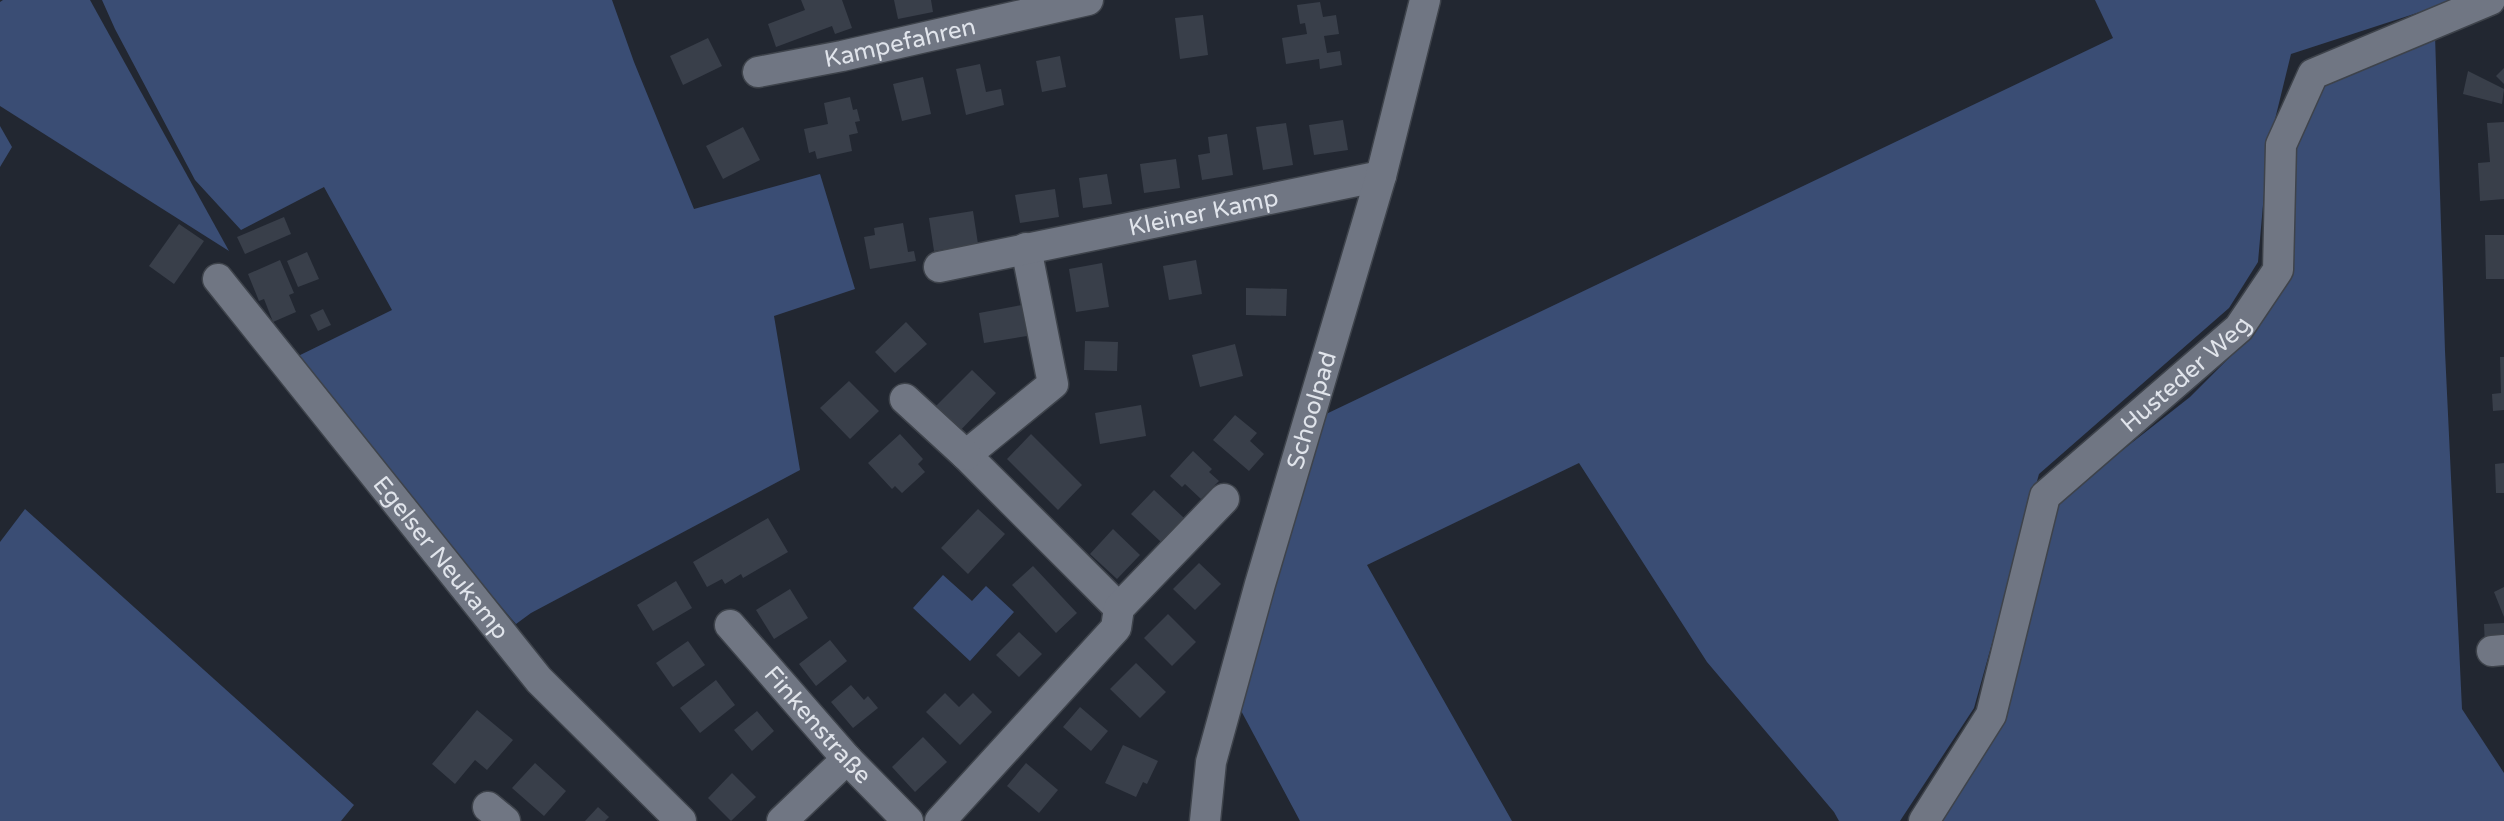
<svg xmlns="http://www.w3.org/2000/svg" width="2504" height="821" viewBox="0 0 2504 821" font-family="'Varela Round',sans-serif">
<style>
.green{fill:#3a4d74}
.building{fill:#393f4a}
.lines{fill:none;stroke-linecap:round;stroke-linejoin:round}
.minor-casing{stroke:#3e434b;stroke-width:33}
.minor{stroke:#707683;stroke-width:30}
.labels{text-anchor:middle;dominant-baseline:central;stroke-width:5;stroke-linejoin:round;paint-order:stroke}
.street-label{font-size:24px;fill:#e0e4eb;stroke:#222731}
</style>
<rect width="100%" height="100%" fill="#222731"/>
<!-- green -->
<g class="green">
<path d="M3 0H90L229 251 0 106V2Z"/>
<path d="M102 0H612L634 62 694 209 820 174 855 289 774 316 800 470 531 613 516 624 290 360 392 310 324 187 241 230 195 180 115 29Z"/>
<path d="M2095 0H2457L2291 54 2268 148 2258 262 2229 308 2039 474 1974 708 1900 821H1839L1834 812 1707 662 1579 463 1367 565 1512 821H1300L1238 705 1324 415 2113 38Z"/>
<path d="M2435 35 2445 351 2462 709 2504 773V821H1937L2054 504 2190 397 2252 335 2291 148 2319 80Z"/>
<path d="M0 126 12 147 0 167Z"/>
<path d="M25 509 354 805 341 821H0V542Z"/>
<path d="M943 575 972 601 986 586 1014 612 970 661 913 608Z"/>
</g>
<!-- building -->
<g class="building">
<path d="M801 0H842L852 28 835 34 832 26 776 47 768 24 805 10Z"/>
<path d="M894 0H931L933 12 898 19Z"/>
<path d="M1320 2 1323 17 1336 15 1339 34 1324 36 1327 53 1340 51 1342 65 1320 69 1319 59 1286 64 1282 38 1307 34 1305 23 1300 24 1297 5Z"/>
<path d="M1203 15 1208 55 1180 59 1175 18Z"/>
<path d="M708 38 722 66 683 85 670 56Z"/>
<path d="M1060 56 1066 87 1042 92 1036 61Z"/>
<path d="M980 64 986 92 1001 89 1004 105 966 115 956 69Z"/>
<path d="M2504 68V84L2496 76Z"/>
<path d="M2468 71 2504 89 2502 104 2463 94Z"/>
<path d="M923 77 931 114 902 121 893 84Z"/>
<path d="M850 97 853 110 857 109 860 121 855 122 858 133 849 135 852 151 817 159 815 151 809 153 804 129 828 124 824 103Z"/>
<path d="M1343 120 1348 150 1314 155 1309 125Z"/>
<path d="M2504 122V199L2480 201 2478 163 2490 162 2487 123Z"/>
<path d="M1286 123 1293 165 1263 170 1256 127Z"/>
<path d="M743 127 760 160 723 179 706 146Z"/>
<path d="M1227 134 1233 175 1202 180 1198 155 1210 153 1208 137Z"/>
<path d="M1176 159 1180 188 1144 193 1140 164Z"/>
<path d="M1107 174 1112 204 1083 208 1079 178Z"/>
<path d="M1055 189 1059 217 1020 223 1015 195Z"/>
<path d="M973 211 978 244 934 251 929 218Z"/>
<path d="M284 217 291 234 245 254 237 237Z"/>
<path d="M903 223 908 252 914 251 916 261 870 269 864 237 875 235 874 228Z"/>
<path d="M179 224 204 241 174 284 149 266Z"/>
<path d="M2485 235H2504V279H2486Z"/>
<path d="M307 252 319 279 298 287 287 261Z"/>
<path d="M280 260 294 293 289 295 296 312 273 322 264 299 259 301 248 274Z"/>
<path d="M1196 260 1202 294 1169 300 1163 266Z"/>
<path d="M1102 263 1109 307 1076 312 1069 269Z"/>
<path d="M1246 288 1287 289 1286 316 1246 315Z"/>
<path d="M1022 305 1027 336 984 343 979 313Z"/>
<path d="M323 309 331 325 318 331 310 315Z"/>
<path d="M906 322 927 344 895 373 875 352Z"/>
<path d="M1085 341 1118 342 1117 371 1084 370Z"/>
<path d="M1235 344 1243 376 1200 387 1192 355Z"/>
<path d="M2500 357H2504V410L2493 411 2492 394 2501 393Z"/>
<path d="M972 370 996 393 956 435 931 411Z"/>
<path d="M849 381 879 411 850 439 820 408Z"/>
<path d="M1141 405 1146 436 1100 444 1095 413Z"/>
<path d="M1235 415 1257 433 1250 441 1264 454 1249 471 1213 440Z"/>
<path d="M900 434 923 459 918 464 925 472 902 493 895 486 892 489 868 463Z"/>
<path d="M1031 434 1082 485 1058 510 1007 459Z"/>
<path d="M1193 451 1212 469 1209 472 1219 481 1201 499 1185 484 1182 487 1170 476Z"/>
<path d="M2504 463V493H2496L2495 464Z"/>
<path d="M1154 490 1184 518 1161 542 1131 514Z"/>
<path d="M978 509 1005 534 968 574 941 548Z"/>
<path d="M768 518 788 552 743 578 741 574 725 584 722 579 707 587 693 562Z"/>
<path d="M1113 529 1140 555 1117 579 1090 554Z"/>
<path d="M1199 563 1221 584 1195 610 1173 589Z"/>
<path d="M1033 566 1077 613 1056 633 1012 585Z"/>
<path d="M676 581 692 608 653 631 637 605Z"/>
<path d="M2504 587V617L2494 592Z"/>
<path d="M790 589 808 618 774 639 756 610Z"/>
<path d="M1168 614 1196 642 1172 666 1144 638Z"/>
<path d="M2504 623V646L2485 647 2484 624Z"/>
<path d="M1019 632 1042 654 1019 677 996 655Z"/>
<path d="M830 640 847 661 816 686 799 664Z"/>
<path d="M688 641 705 665 673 687 656 663Z"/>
<path d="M1136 663 1166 692 1140 718 1110 689Z"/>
<path d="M716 680 735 705 700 733 680 708Z"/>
<path d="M851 685 864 700 868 696 878 708 853 728 831 702Z"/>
<path d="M945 693 959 707 973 693 992 712 960 745 926 712Z"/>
<path d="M1080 707 1108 731 1091 751 1063 727Z"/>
<path d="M477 710 513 740 487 770 475 760 455 784 432 764Z"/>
<path d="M757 711 774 731 752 751 734 730Z"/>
<path d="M923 737 947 762 915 792 892 767Z"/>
<path d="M1123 745 1158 761 1147 784 1143 782 1136 797 1105 783Z"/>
<path d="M535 763 566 791 544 816 512 788Z"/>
<path d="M1026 763 1058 790 1039 813 1007 786Z"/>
<path d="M732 773 756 797 731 821 708 798Z"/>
<path d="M598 807 609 817 605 821H585Z"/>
</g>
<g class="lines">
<!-- minor casing -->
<g class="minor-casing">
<g id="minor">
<path id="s1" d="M758 72 842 56 1088 0"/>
<path d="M1026 248 1053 384 966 455 1119 608"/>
<path id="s2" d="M939 267 1381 176"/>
<path id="s3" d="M218 279 539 680 681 821"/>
<path d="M905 399 966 455"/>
<path id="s4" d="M730 625 847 759 908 821"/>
<path d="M2492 651 2504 650"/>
<path d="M488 807 505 821"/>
<path d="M782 821 847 759"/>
<path d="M940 821 1116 628 1119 608 1224 499"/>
<path id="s5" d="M1205 821 1211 762 1260 584 1381 176 1425 0"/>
<path id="s6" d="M1924 821 1991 715 2045 496 2239 328 2278 270 2281 145 2313 74 2490 0"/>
</g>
</g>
<!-- minor -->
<use href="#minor" class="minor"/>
</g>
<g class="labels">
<!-- street labels -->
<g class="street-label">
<text stroke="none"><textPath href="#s1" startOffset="145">Kampefahren</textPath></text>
<text stroke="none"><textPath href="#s2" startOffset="270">Kleiner Kamp</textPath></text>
<text stroke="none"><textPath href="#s6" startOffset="537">Husteder Weg</textPath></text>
<text stroke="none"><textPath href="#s5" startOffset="425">Schoolpad</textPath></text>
<text stroke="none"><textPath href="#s3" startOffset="357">Egelser Neukamp</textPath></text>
<text stroke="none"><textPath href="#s4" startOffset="133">Finkenstraße</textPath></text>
</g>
</g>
</svg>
